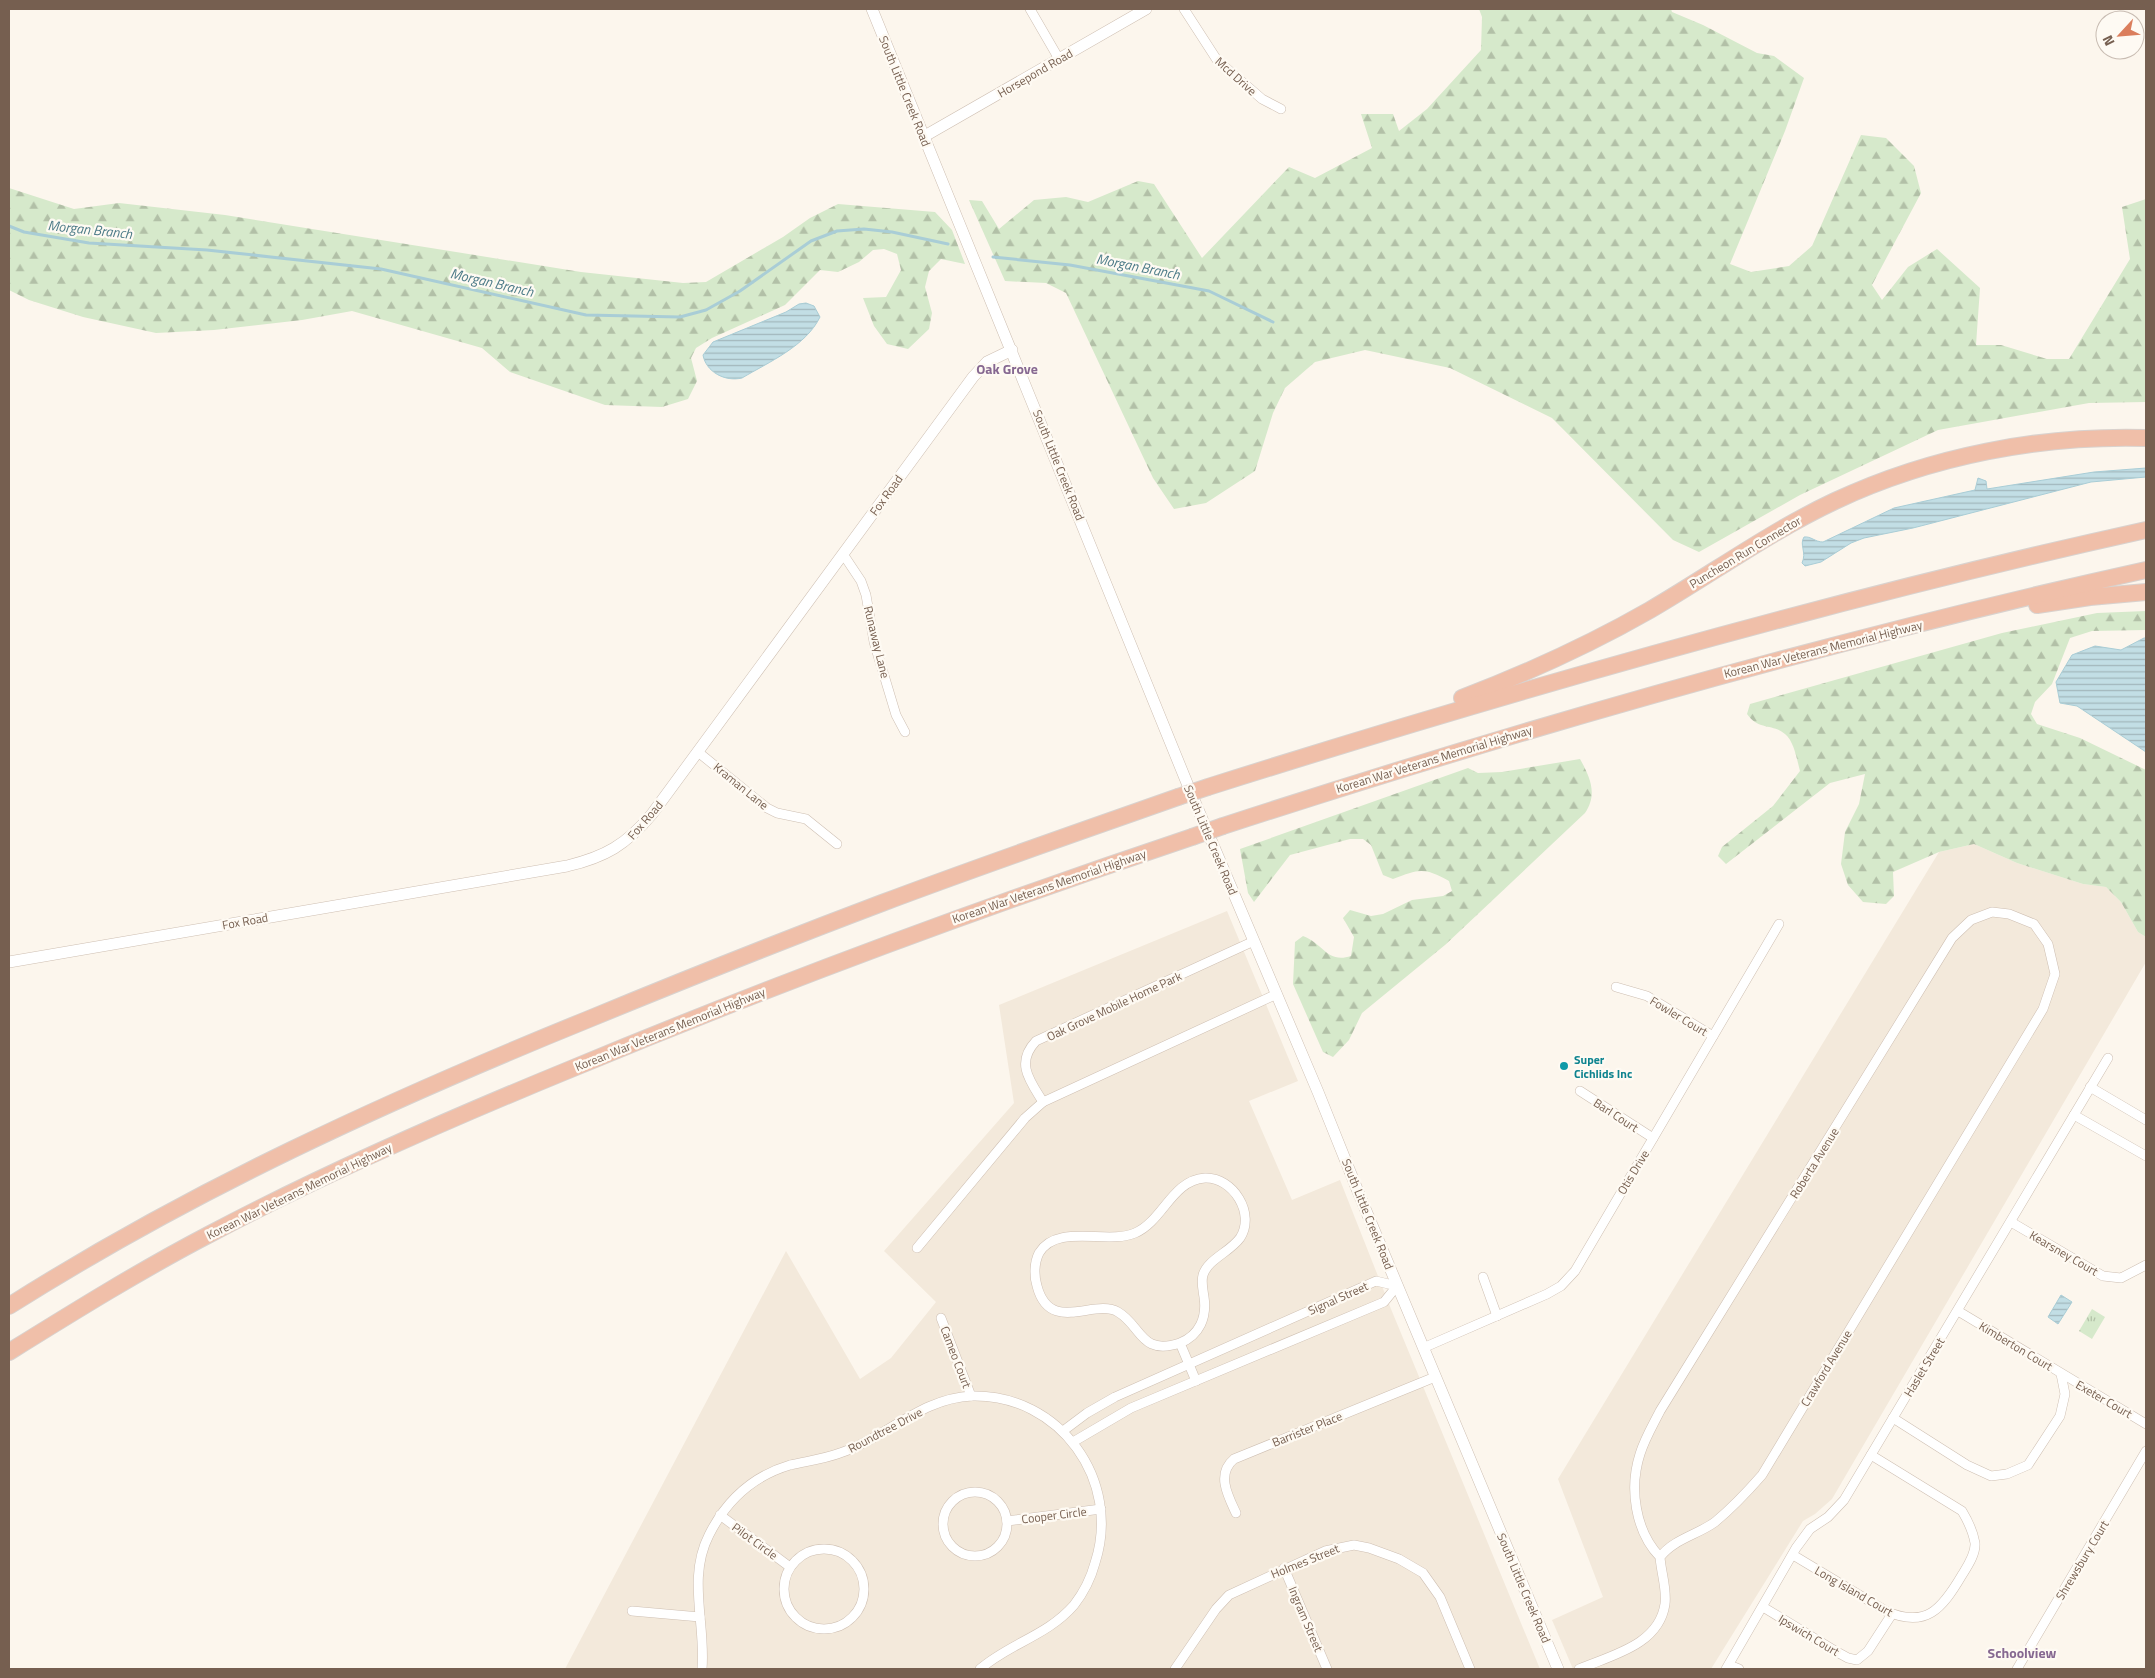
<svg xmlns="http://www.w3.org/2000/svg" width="2155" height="1678" viewBox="0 0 2155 1678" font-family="'Titillium Web',sans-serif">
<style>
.residential{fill:#f3e9db}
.grass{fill:url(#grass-tufts)}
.forest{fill:url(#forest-firs)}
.water{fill:url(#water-rules);stroke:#a9cdd6}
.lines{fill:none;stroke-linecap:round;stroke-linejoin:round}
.stream{stroke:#a9cdd6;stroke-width:3}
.minor-casing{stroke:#cebfb2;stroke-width:10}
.tertiary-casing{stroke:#cebfb2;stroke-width:12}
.motorway-casing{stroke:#d9d2ce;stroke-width:18}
.minor{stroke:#fff;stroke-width:9}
.tertiary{stroke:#fff;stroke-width:11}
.motorway{stroke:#f0bfa9;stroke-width:16}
.motorway-bridge-casing{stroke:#d9d2ce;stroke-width:18;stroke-linecap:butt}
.motorway-bridge{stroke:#f0bfa9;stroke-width:16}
.culture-dot{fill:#0f9aa8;stroke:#fefaf3;stroke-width:2}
.labels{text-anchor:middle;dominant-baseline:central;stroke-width:4.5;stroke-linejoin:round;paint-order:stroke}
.street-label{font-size:12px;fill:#765f50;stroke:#fefaf3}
.culture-label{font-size:12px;font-weight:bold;fill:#0d838f;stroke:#fefaf3;text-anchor:start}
.water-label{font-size:14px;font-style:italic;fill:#4b7a87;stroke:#fefaf3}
.neighbourhood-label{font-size:14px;font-weight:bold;fill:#866891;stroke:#fefaf3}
</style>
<defs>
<pattern id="grass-tufts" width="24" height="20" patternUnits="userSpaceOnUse" patternTransform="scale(1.25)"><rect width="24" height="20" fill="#d6e9cb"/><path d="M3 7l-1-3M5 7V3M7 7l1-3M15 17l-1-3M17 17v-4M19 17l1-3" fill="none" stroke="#b2c0a7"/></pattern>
<pattern id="forest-firs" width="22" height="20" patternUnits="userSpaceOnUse" patternTransform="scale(1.25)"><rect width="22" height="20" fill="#d6e9cb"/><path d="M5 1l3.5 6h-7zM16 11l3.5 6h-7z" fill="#b2c0a7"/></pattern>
<pattern id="water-rules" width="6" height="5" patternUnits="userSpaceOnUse" patternTransform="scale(1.25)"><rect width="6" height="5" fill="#c2dee5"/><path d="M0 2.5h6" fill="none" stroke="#a2b7bc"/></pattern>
</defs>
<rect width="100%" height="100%" fill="#fcf6ed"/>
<!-- residential -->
<g class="residential">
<path d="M1974 844 2017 863 2083 884 2106 887 2121 902 2138 932 2146 937V962L1832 1499 1815 1514 1803 1521 1711 1669H1573L1552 1620 1603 1597 1558 1479 1939 852Z"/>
<path d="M1227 911 1298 1081 1249 1101 1292 1200 1340 1180 1391 1309 1540 1669H565L786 1251 860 1379 891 1358 936 1302 884 1251 1014 1103 999 1005Z"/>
</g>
<!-- grass -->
<path class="grass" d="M2092 1309 2105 1317 2092 1339 2079 1331Z"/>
<!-- forest -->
<g class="forest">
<path d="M1479 9H1671L1672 12 1703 25 1757 53 1774 56 1804 78 1785 131 1730 264 1751 272 1789 266 1812 246 1861 135 1886 138 1914 166 1921 193 1872 285 1882 300 1908 267 1937 249 1980 288 1976 345H2001L2047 359H2069L2130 259 2122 207 2146 199V402L2089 403 1938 430 1800 495 1699 552 1673 540 1552 418 1450 368 1365 350 1315 362 1285 388 1273 413 1255 471 1206 503 1174 509 1153 478 1066 293 1046 283 1005 281 969 200 982 201 999 229 1034 200 1066 197 1088 202 1138 181 1154 184 1202 258 1289 167 1315 178 1372 148 1361 114H1393L1399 131 1427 109 1481 50 1482 17Z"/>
<path d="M9 188 74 209 119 203 225 215 581 272 683 283 706 282 783 237 810 218 838 204 935 212 952 230 965 264 941 259 929 271 925 287 932 313 929 329 908 349 887 344 874 326 863 298 886 297 901 270 897 254 884 249 873 250 859 262 838 272 820 270 785 305 712 338 696 348 691 358 697 381 688 399 662 407 605 405 510 372 482 348 352 311 302 320 214 330 156 333 83 317 29 300 9 290Z"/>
<path d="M2146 611V630L2092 631 2070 638 2052 684 2035 702 2031 714 2037 724 2080 738 2146 770V937L2138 932 2121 902 2106 887 2083 884 2017 863 1974 844 1939 852 1893 872 1894 896 1886 904 1863 902 1848 885 1841 864 1845 832 1859 804 1865 774 1830 783 1726 864 1718 856 1722 847 1773 806 1800 771C1797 760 1794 741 1785 734 1772 723 1759 731 1747 714L1750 704 2002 633 2097 613Z"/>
<path d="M1580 759C1590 777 1598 794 1585 813L1445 945 1362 1013 1349 1040 1333 1057 1323 1052 1293 984 1295 942 1303 936C1323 943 1327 964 1351 956L1354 937 1343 918 1350 910 1371 916 1383 914 1412 900 1443 896 1452 891 1449 881C1424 867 1419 869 1393 879L1383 875 1371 845 1363 839H1350L1290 855 1254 902 1248 893 1240 849 1468 768 1478 773 1502 772Z"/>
</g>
<!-- water -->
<g class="water">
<path d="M806 303 814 306 820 317C806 346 769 362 742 378 725 382 706 372 703 355L713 342 786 312 799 304Z"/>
<path d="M2146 468V477L2091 482 1913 528 1864 538 1851 543 1821 562 1805 566 1802 563C1807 552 1799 545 1804 537 1811 536 1815 542 1823 542L1894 508 1975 490 1978 478 1986 481 1987 489 2094 472Z"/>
<path d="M2144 638H2146V752L2077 706 2060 703 2056 682 2072 655 2095 646 2121 650Z"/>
<path d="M2061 1295 2072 1302 2058 1324 2048 1317Z"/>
</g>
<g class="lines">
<!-- stream -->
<g class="stream">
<path d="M9 226 24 232 89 243 207 250 381 269 586 315 680 317 706 310 740 291 811 241 837 231 864 229 892 232 948 244"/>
<path d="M993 257 1070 265 1209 291 1273 322"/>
</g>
<!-- minor casing -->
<g class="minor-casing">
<g id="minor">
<path d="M1030 9 1059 59"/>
<path d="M1184 9 1217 60 1262 99 1281 109"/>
<path d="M843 554 861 581 866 595 874 642 896 715 905 732"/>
<path d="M698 752 767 808 777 813 806 819 837 844"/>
<path d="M1616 987 1647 996 1713 1036"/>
<path d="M2090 1087 2146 1120"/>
<path d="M1580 1091 1653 1138"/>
<path d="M1043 1102C1030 1081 1015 1063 1036 1041L1254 941"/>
<path d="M2074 1115 2146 1156"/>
<path d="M2011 1222 2103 1276 2121 1278 2146 1265"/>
<path d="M917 1248 1025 1118 1043 1102 1277 994"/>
<path d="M1483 1277 1497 1316"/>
<path d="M1958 1311 2146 1424"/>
<path d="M941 1318 971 1396"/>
<path d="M1180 1343C1140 1356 1142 1326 1118 1312 1094 1298 1050 1335 1037 1286 1034 1276 1034 1263 1039 1253 1057 1223 1107 1245 1135 1233 1163 1221 1172 1180 1205 1178 1233 1177 1256 1214 1240 1238 1230 1252 1208 1259 1203 1275 1201 1282 1203 1290 1204 1297 1207 1317 1200 1335 1180 1343L1196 1381"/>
<path d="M1423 1348 1547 1294 1561 1286 1575 1271 1779 924"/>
<path d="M1893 1418 1967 1465 1991 1476 2007 1474 2028 1465 2060 1416 2065 1394 2061 1374"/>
<path d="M1063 1431 1087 1413 1115 1397 1376 1281 1397 1286 1384 1302 1131 1408 1073 1442"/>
<circle cx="975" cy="1524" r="32"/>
<path d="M1236 1513C1228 1496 1216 1474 1234 1459L1435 1377"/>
<path d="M720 1515 790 1567"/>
<path d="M1007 1521 1101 1509"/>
<circle cx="824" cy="1589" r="40"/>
<path d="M1793 1555 1886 1611C1926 1629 1942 1609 1962 1575 1967 1567 1976 1554 1975 1543 1973 1531 1968 1521 1962 1511L1871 1455"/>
<path d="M1284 1568 1327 1669"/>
<path d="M1763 1607 1837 1652 1848 1658 1857 1660 1868 1651 1892 1614"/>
<path d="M632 1611 700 1617"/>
<path d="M1729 1665 1739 1669"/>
<path d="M702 1669C706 1624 687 1578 709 1535 726 1501 753 1476 790 1465 807 1461 824 1459 840 1453 886 1438 921 1398 972 1396 1060 1394 1122 1481 1095 1563 1091 1578 1084 1592 1074 1605 1047 1636 1010 1643 980 1669"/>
<path d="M1175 1669 1216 1609 1229 1595 1325 1551 1354 1545 1369 1548 1399 1559 1423 1573 1440 1597 1470 1669"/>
<path d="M1579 1669C1612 1655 1659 1645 1665 1604 1667 1589 1661 1572 1660 1557 1674 1539 1697 1535 1715 1522 1732 1508 1748 1491 1762 1475L2043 1009 2055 974 2048 944 2034 924 2009 914 1992 912 1971 920 1952 938 1660 1411C1653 1425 1645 1438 1640 1454 1629 1488 1635 1531 1660 1557"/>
<path d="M1726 1669 1796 1548 1810 1529 1828 1517 1844 1500 2108 1058"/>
<path d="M2017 1669 2146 1451"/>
</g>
</g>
<!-- tertiary casing -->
<g class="tertiary-casing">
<g id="tertiary">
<path d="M872 9 1189 788 1318 1092 1359 1194 1558 1669"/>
<path d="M923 137 1146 9"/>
<path d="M9 962 567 866C605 857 626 845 652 814L973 377 987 362 1012 350"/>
</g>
</g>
<!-- motorway casing -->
<g class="motorway-casing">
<g id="motorway">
<path d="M2037 605 2090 597 2146 592"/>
<path d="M1462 698C1527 673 1589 645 1650 610 1712 574 1769 532 1835 501 1931 456 2040 435 2146 438"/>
<path d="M1208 787C1518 689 1829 600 2146 530"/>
<path d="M1223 826C1527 727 1834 639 2146 570"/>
<path d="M9 1306C194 1189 387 1101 589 1019 686 979 784 940 882 903 980 866 1079 832 1178 797"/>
<path d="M9 1352C75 1311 141 1270 210 1234 327 1172 449 1119 571 1069 775 984 983 907 1192 837"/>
</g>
</g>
<!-- minor -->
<use href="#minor" class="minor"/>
<!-- tertiary -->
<use href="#tertiary" class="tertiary"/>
<!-- motorway -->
<use href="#motorway" class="motorway"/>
<!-- motorway-bridge casing -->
<g class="motorway-bridge-casing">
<g id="motorway-bridge">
<path d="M1178 797 1208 787"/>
<path d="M1192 837 1223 826"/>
</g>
</g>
<!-- motorway-bridge -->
<use href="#motorway-bridge" class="motorway-bridge"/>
</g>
<!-- markers -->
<circle class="culture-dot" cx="1564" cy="1066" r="5"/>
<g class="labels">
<!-- street labels -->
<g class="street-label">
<text transform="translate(1035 73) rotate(-30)">Horsepond Road</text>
<text transform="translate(1236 76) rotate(42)">Mcd Drive</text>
<text transform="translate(905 91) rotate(68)">South Little Creek Road</text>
<text transform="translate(1059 465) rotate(68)">South Little Creek Road</text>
<text transform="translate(886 495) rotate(-54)">Fox Road</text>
<text transform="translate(1745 552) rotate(-31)">Puncheon Run Connector</text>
<text transform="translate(877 642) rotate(76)">Runaway Lane</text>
<text transform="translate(1823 649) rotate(-14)">Korean War Veterans Memorial Highway</text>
<text transform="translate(1434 759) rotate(-17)">Korean War Veterans Memorial Highway</text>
<text transform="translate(741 786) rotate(39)">Kraman Lane</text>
<text transform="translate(645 820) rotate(-49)">Fox Road</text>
<text transform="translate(1211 840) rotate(67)">South Little Creek Road</text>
<text transform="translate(1049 886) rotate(-19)">Korean War Veterans Memorial Highway</text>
<text transform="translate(245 921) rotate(-10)">Fox Road</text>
<text transform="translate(1114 1006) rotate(-25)">Oak Grove Mobile Home Park</text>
<text transform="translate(1679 1016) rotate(31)">Fowler Court</text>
<text transform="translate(670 1029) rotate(-22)">Korean War Veterans Memorial Highway</text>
<text transform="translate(1616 1115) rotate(33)">Barl Court</text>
<text transform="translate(1814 1163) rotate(-58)">Roberta Avenue</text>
<text transform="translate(1633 1172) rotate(-59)">Otis Drive</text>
<text transform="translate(299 1191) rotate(-26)">Korean War Veterans Memorial Highway</text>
<text transform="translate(1368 1214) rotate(68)">South Little Creek Road</text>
<text transform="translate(2064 1253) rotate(30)">Kearsney Court</text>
<text transform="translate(1338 1298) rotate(-24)">Signal Street</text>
<text transform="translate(2016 1346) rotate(31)">Kimberton Court</text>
<text transform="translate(956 1357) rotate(69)">Cameo Court</text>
<text transform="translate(1924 1367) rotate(-59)">Haslet Street</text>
<text transform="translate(1826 1368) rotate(-59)">Crawford Avenue</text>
<text transform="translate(2104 1399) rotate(30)">Exeter Court</text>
<text transform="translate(1307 1429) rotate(-22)">Barrister Place</text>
<text transform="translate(885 1430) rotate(-28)">Roundtree Drive</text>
<text transform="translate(1054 1515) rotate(-7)">Cooper Circle</text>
<text transform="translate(755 1541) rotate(36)">Pilot Circle</text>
<text transform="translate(2082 1560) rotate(-59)">Shrewsbury Court</text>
<text transform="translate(1305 1561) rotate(-22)">Holmes Street</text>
<text transform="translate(1524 1588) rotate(67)">South Little Creek Road</text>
<text transform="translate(1854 1591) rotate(30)">Long Island Court</text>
<text transform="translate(1306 1619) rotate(67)">Ingram Street</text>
<text transform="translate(1809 1635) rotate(31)">Ipswich Court</text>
</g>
<!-- culture labels -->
<g class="culture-label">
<text x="1574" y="1059">Super<tspan x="1574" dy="14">Cichlids Inc</tspan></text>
</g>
<!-- water labels -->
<g class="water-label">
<text transform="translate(90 229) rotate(6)">Morgan Branch</text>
<text transform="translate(1138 266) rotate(11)">Morgan Branch</text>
<text transform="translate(492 282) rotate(13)">Morgan Branch</text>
</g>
<!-- neighbourhood labels -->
<g class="neighbourhood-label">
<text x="1007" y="368">Oak Grove</text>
<text x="2022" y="1652">Schoolview</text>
</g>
</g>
<!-- border -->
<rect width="2155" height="1678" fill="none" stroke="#765f50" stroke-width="20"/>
<!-- north arrow -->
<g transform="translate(2120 35) rotate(244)"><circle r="24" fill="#fefaf3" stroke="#c8bcb2"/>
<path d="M0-4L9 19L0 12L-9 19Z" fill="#db7e5c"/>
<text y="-8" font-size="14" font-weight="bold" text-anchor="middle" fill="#765f50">N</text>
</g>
</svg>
